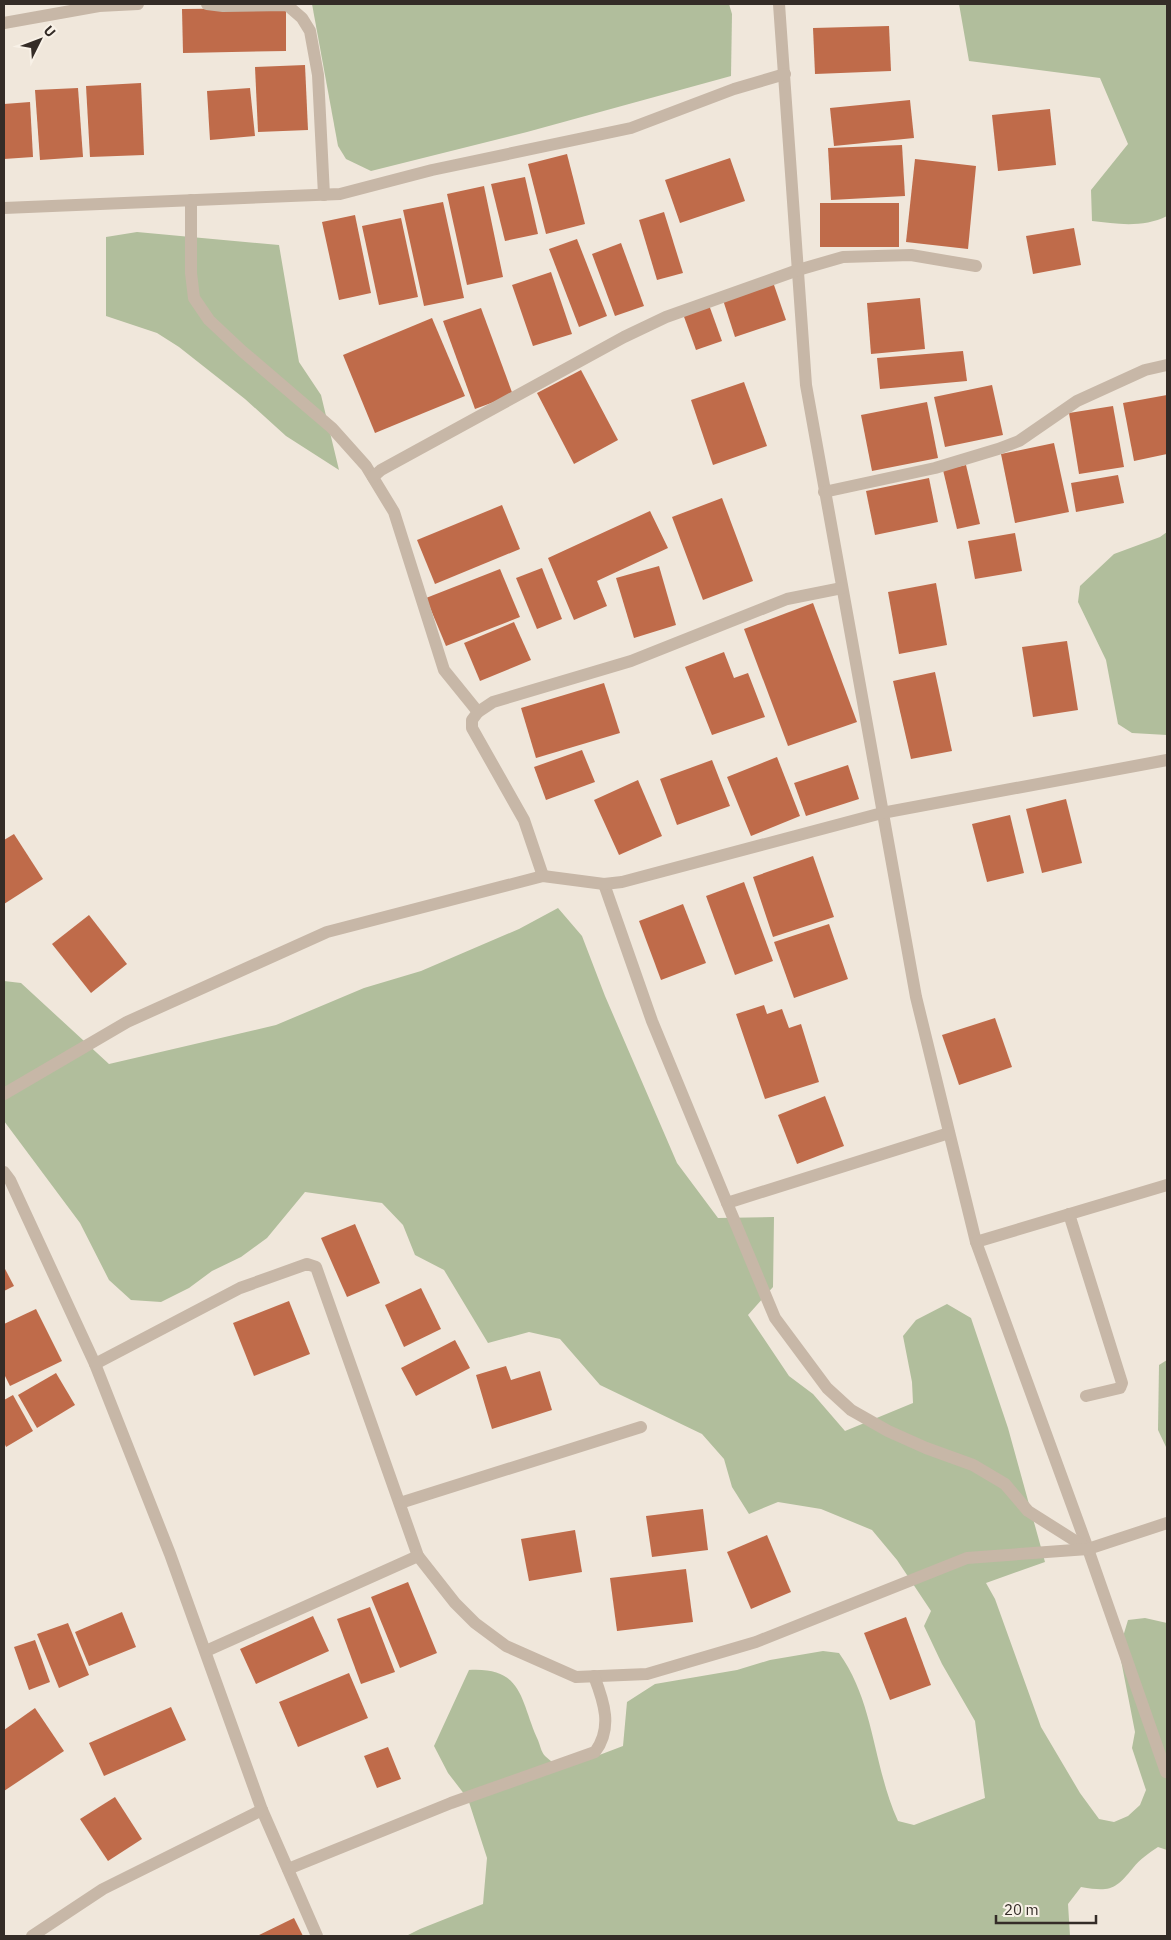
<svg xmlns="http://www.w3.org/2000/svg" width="1171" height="1940" viewBox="0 0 1171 1940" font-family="'IBM Plex Sans',sans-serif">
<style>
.green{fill:#b1be9c}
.building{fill:#bf6b4a}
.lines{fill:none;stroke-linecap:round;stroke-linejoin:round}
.minor{stroke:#c7b7a7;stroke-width:12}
</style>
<rect width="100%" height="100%" fill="#f0e7db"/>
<!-- green -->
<g class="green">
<path d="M312 4H729L732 14 731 76 527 132 371 171 346 159 338 146Z"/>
<path d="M959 4H1167V216C1143 228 1117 224 1092 221L1091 190 1128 144 1100 78 969 61Z"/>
<path d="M137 232 279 245 299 362 321 395 339 470 286 436 245 399 179 347 157 333 106 316V237Z"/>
<path d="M1167 532V735L1132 733 1118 724 1106 660 1078 602 1080 586 1114 554 1160 537Z"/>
<path d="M558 908 582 936 605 996 677 1163 718 1218 774 1217 773 1287 748 1315 789 1376 813 1394 845 1431 913 1403 912 1382 903 1336 916 1320 947 1304 971 1318 1008 1428 1045 1562 986 1583 995 1599 1041 1727 1080 1793 1099 1819 1114 1822 1128 1816 1140 1805 1146 1790 1132 1748 1135 1732 1119 1650 1128 1620 1145 1618 1167 1623V1850L1158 1847C1149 1853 1140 1859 1133 1868 1115 1890 1110 1892 1081 1887L1068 1904 1070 1936H406L420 1929 483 1904 487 1858 468 1799 448 1773 434 1746 469 1670C523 1667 520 1699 537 1738 540 1744 541 1752 545 1756 549 1760 554 1763 558 1766L573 1765 623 1746 627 1702 655 1684 737 1670 770 1660 823 1651 839 1653C875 1703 873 1767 898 1821L914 1825 985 1798 975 1721 942 1664 924 1626 931 1611 897 1560 872 1530 821 1509 778 1502 749 1514 732 1487 724 1459 702 1434 600 1385 560 1339 529 1332 488 1343 444 1270 415 1255 403 1225 382 1203 305 1192 267 1238 241 1257 212 1271 189 1288 161 1302 131 1300 109 1280 80 1223 4 1121V981L21 983 109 1064 276 1025 364 988 421 971 519 929Z"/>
<path d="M1167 1360V1449L1158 1430 1159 1365Z"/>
</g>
<!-- building -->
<g class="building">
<path d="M286 8V51L183 53 182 9Z"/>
<path d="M889 26 891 71 815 74 813 28Z"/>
<path d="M305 65 308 130 258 132 255 67Z"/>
<path d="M141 83 144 155 90 157 86 86Z"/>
<path d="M78 88 83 157 40 160 35 90Z"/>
<path d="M250 88 255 136 210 140 207 91Z"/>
<path d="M910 100 914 138 834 146 830 108Z"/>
<path d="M30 102 33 157 4 159V104Z"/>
<path d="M1050 109 1056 165 998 171 992 115Z"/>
<path d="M902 145 905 196 831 200 828 148Z"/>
<path d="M567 154 585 224 546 234 528 164Z"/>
<path d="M730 158 745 201 680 223 665 180Z"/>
<path d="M915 159 976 166 968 249 906 242Z"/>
<path d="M525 177 538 234 505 241 491 184Z"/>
<path d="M484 186 503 277 467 285 447 194Z"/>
<path d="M443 202 464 298 424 306 403 210Z"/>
<rect x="820" y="203" width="79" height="44"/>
<path d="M664 212 683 273 657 280 639 220Z"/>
<path d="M355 215 371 293 339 300 322 222Z"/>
<path d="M401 218 418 297 379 305 362 226Z"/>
<path d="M1074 228 1081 265 1033 274 1026 236Z"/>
<path d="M577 239 607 316 579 327 549 249Z"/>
<path d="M621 243 644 306 615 316 592 254Z"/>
<path d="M551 272 572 334 533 346 512 285Z"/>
<path d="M773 282 786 320 735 337 723 300Z"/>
<path d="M920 298 925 349 871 354 867 303Z"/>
<path d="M709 305 722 341 696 350 683 314Z"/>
<path d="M481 308 513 395 475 409 443 321Z"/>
<path d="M432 318 465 396 375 433 343 355Z"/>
<path d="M963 351 967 381 880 389 877 358Z"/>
<path d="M581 370 618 440 574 464 537 393Z"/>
<path d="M744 382 767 446 713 465 691 400Z"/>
<path d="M992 385 1003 435 945 447 934 397Z"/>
<path d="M1167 395V454L1134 461 1123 403Z"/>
<path d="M927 402 938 458 872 471 861 415Z"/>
<path d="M1113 406 1124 467 1079 474 1069 413Z"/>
<path d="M1054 443 1069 512 1015 523 1001 454Z"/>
<path d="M966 465 980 524 957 529 943 470Z"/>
<path d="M1118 475 1124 503 1076 512 1071 483Z"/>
<path d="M929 478 938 522 875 535 866 491Z"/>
<path d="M722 498 753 581 703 600 672 517Z"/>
<path d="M502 505 520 549 435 584 417 540Z"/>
<path d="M650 511 668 548 597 581 607 606 574 620 548 558Z"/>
<path d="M1015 533 1022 571 975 579 968 541Z"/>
<path d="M659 566 676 625 634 638 616 578Z"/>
<path d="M542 568 562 619 537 629 516 578Z"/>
<path d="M500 569 520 617 446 646 426 598Z"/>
<path d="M936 583 947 645 899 654 888 592Z"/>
<path d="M813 603 857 722 788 746 744 629Z"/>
<path d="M514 622 531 660 480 681 464 643Z"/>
<path d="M1067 641 1078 710 1033 717 1022 647Z"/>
<path d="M724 652 734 678 748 673 765 717 712 735 685 667Z"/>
<path d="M935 672 952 751 911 759 893 681Z"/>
<path d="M604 683 620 733 536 758 521 708Z"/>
<path d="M582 750 595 782 546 800 534 767Z"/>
<path d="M777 757 800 816 751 836 727 777Z"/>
<path d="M712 760 730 806 677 825 660 779Z"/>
<path d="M848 765 859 799 806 816 794 783Z"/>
<path d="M638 780 662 836 619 855 594 800Z"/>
<path d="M1066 799 1082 863 1042 873 1026 809Z"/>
<path d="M1010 815 1024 873 987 882 972 824Z"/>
<path d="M14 834 43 879 4 904V840Z"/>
<path d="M813 856 834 917 773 937 753 877Z"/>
<path d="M744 882 773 961 735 975 706 896Z"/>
<path d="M683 904 706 963 661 980 639 921Z"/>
<path d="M89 915 127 964 91 993 52 944Z"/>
<path d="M829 924 848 979 794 998 774 942Z"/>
<path d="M764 1005 767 1014 782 1009 789 1028 801 1024 819 1082 765 1099 736 1014Z"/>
<path d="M995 1018 1012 1067 959 1085 942 1035Z"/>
<path d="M825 1096 844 1146 797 1164 778 1115Z"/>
<path d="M355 1224 380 1283 347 1297 321 1238Z"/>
<path d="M4 1267 14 1286 4 1291Z"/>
<path d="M421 1288 441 1329 404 1347 385 1305Z"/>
<path d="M289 1301 310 1354 254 1376 233 1323Z"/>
<path d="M36 1309 62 1361 10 1386 4 1374V1324Z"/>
<path d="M455 1340 470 1368 416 1396 401 1368Z"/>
<path d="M506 1366 511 1380 540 1371 552 1410 492 1429 476 1375Z"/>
<path d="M56 1373 75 1405 37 1428 18 1395Z"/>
<path d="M13 1395 33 1431 6 1447 4 1442V1400Z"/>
<path d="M703 1509 708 1550 652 1557 646 1516Z"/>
<path d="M575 1530 582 1572 529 1581 521 1539Z"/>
<path d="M767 1535 791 1592 751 1609 727 1552Z"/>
<path d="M686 1569 693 1622 617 1631 610 1578Z"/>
<path d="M408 1582 437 1653 400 1668 371 1597Z"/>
<path d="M370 1607 395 1672 361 1684 337 1619Z"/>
<path d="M122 1612 136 1647 89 1666 75 1632Z"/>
<path d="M313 1616 329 1651 256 1684 240 1649Z"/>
<path d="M906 1617 931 1685 890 1700 864 1633Z"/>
<path d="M68 1623 89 1675 59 1688 37 1634Z"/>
<path d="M35 1640 50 1682 29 1690 14 1647Z"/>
<path d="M349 1673 368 1718 298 1747 279 1702Z"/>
<path d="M171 1707 186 1740 104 1776 89 1743Z"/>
<path d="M35 1708 64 1751 4 1791V1730Z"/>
<path d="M388 1747 401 1779 377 1788 364 1756Z"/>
<path d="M115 1797 142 1839 108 1861 80 1819Z"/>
<path d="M294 1918 303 1936H257Z"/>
</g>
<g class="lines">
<!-- minor -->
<g class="minor">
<path d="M207 4 223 6 287 5 302 18 310 31 318 75 324 195"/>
<path d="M779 4 806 385 916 997 976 1242 1088 1549 1166 1772"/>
<path d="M4 23 99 6 138 4"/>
<path d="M191 200V273L194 298 209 320 242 351 332 428 366 466 394 512 444 670 478 712 493 702 631 661 787 599 842 588"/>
<path d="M4 208 340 194 432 170 631 128 734 89 785 74"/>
<path d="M373 477 381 470 624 337 666 317 798 270 843 257 911 255 976 266"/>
<path d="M824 492 935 468 998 449 1019 441 1077 401 1145 370 1167 365"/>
<path d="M478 712 472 720V728L524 820 543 876"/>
<path d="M604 884 652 1021 727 1203 949 1133"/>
<path d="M4 1094 127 1022 327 932 543 876 604 884 622 882 882 813 1167 760"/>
<path d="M4 1172 10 1180 95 1364 170 1554 262 1810 317 1936"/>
<path d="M727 1203 775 1318 827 1388 851 1410 888 1431 926 1448 973 1465 1005 1484 1028 1511 1088 1549"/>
<path d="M1069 1214 1122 1383 1120 1388 1086 1396"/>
<path d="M976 1242 1167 1185"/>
<path d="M95 1364 240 1288 307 1264 316 1267 418 1556 455 1603 475 1623 506 1646 576 1677 647 1674 756 1642 967 1558 1088 1549 1167 1523"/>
<path d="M400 1503 641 1427"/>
<path d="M206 1651 418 1556"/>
<path d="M288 1869 451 1803 595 1752C613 1728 604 1702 594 1676"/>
<path d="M32 1936 103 1889 262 1810"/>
</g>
</g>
<!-- border -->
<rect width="1171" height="1940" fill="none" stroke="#342c27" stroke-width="10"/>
<!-- north arrow -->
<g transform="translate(40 40) rotate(48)" stroke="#f8f1e7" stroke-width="4" paint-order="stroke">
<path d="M0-4L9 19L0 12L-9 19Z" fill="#342c27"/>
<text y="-8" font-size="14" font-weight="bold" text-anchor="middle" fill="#342c27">U</text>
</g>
<!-- scale -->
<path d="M996 1915v8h100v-8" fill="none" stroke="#342c27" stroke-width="2.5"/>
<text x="1004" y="1915" font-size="15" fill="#342c27" stroke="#f8f1e7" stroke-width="4" paint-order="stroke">20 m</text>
</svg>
